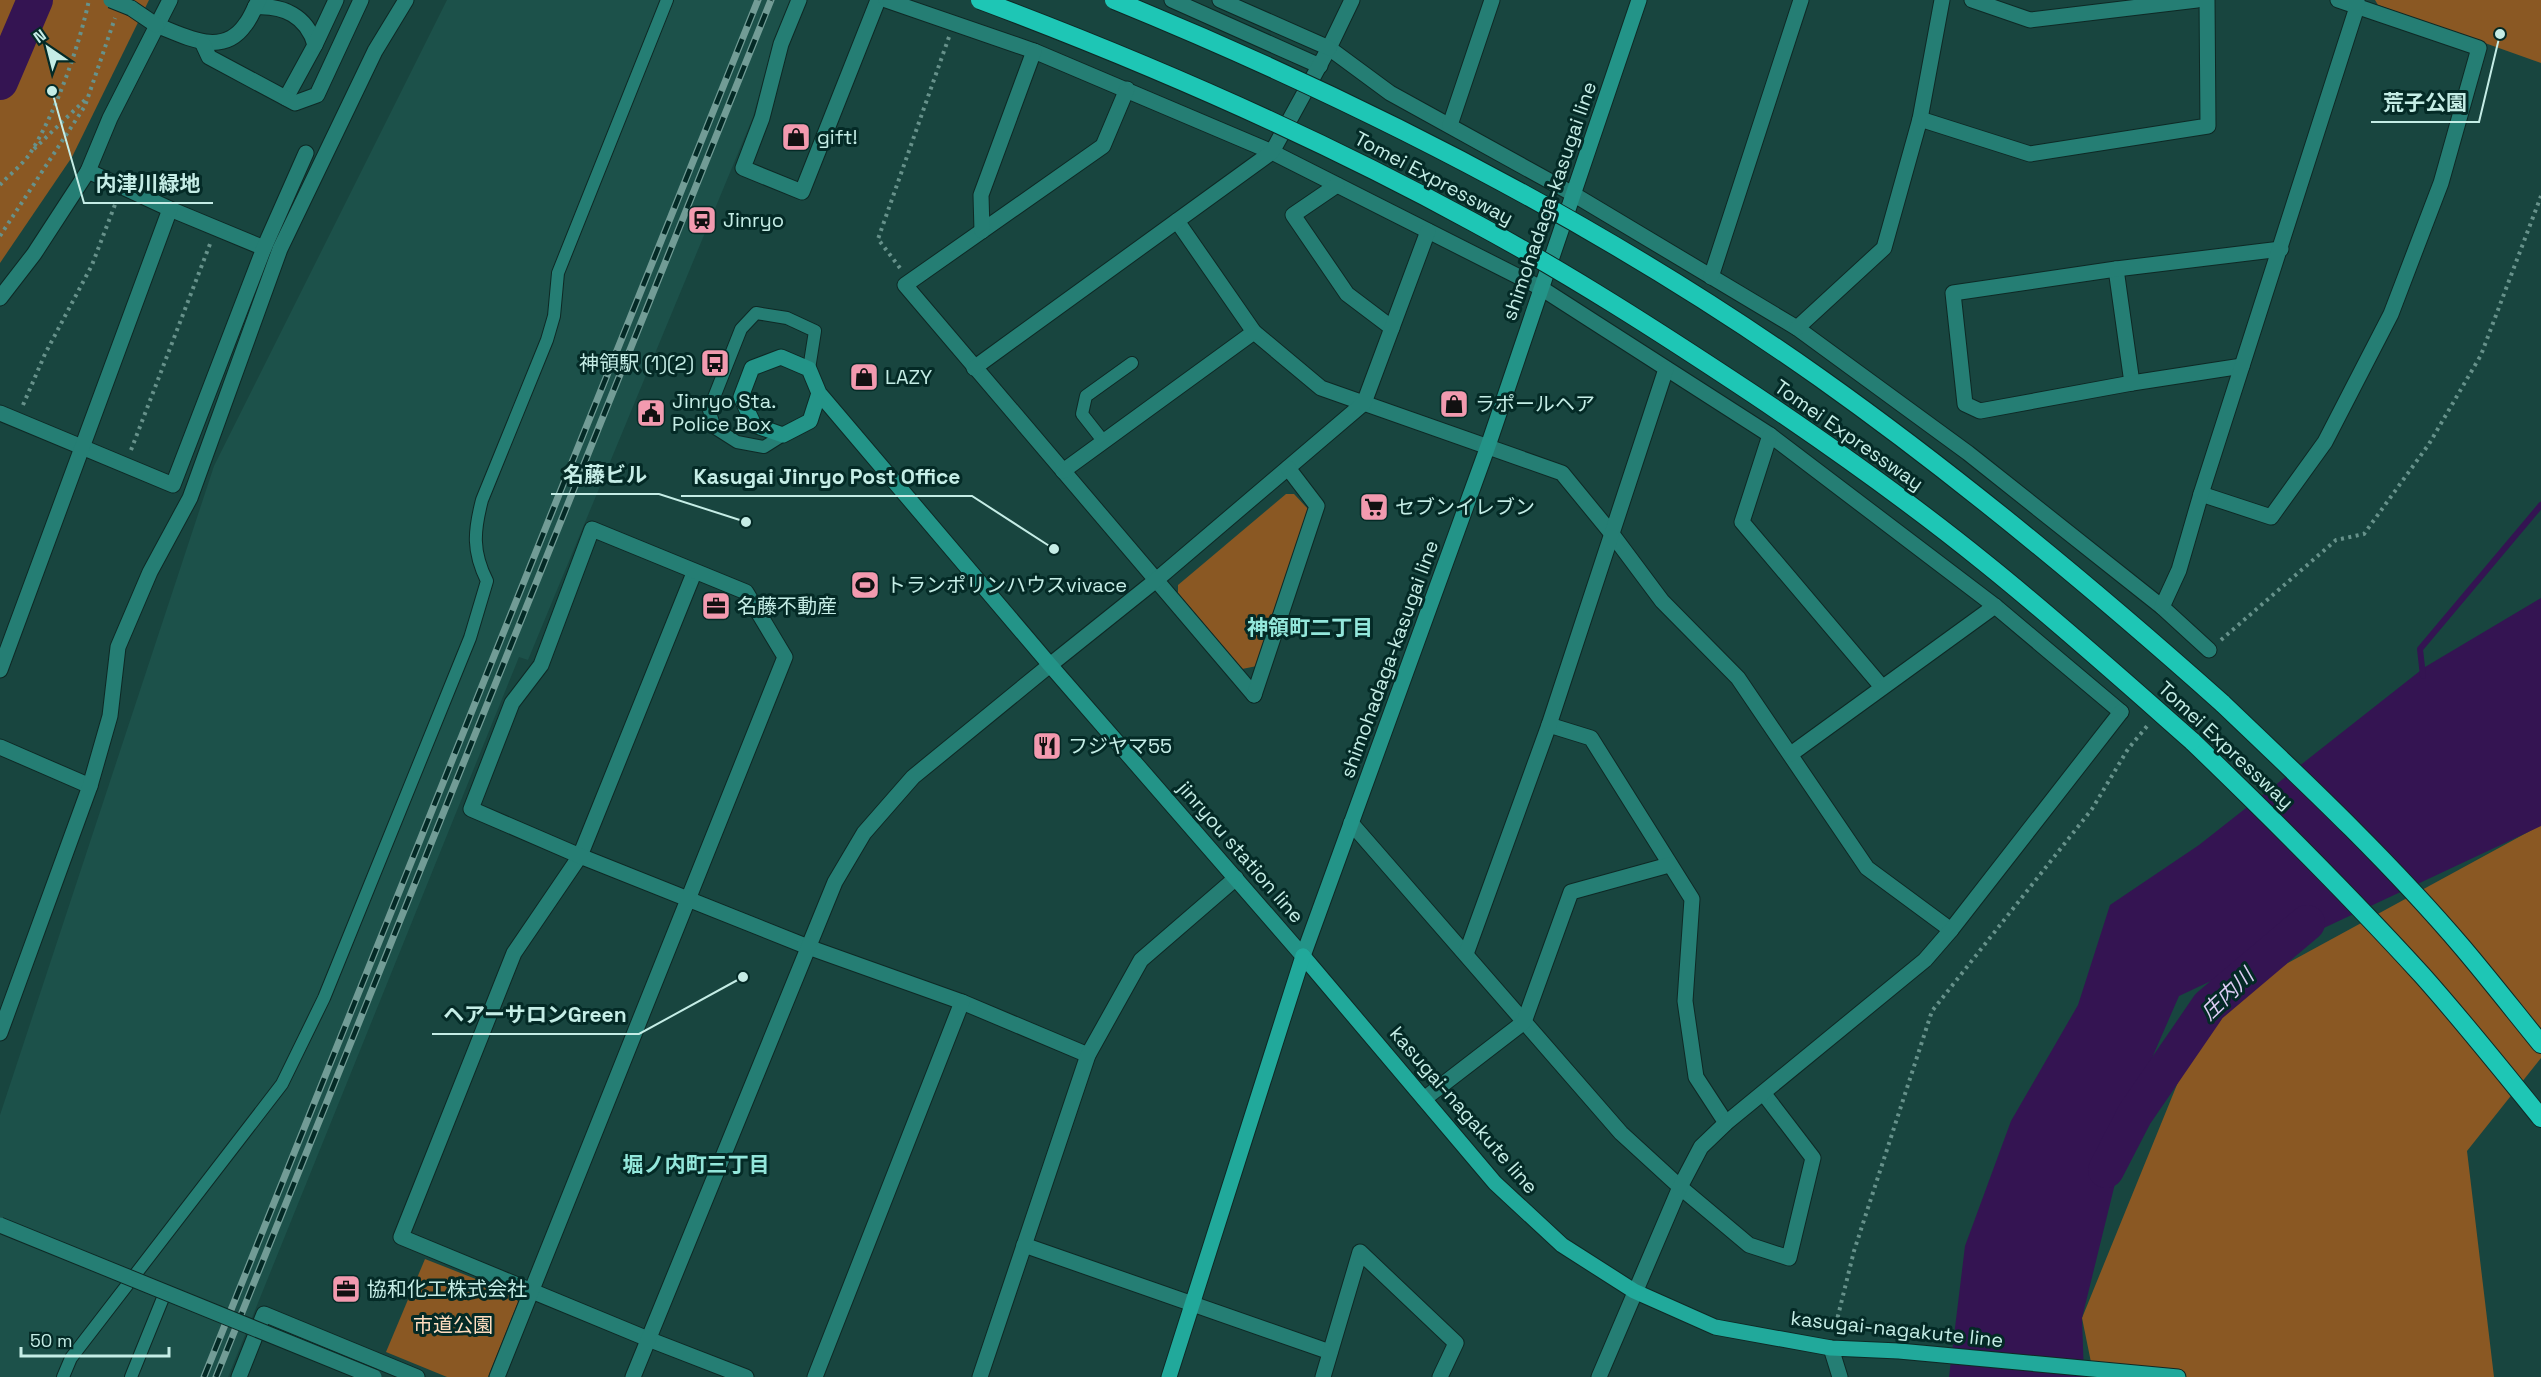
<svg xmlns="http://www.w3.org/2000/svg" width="2541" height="1377" viewBox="0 0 2541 1377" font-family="'Space Grotesk','Noto Sans JP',sans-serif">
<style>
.built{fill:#1c514a}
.green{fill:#8a5823}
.water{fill:#341452}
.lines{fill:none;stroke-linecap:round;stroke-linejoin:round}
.stream{stroke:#341452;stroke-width:6}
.river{stroke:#341452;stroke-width:36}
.service-casing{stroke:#0e2925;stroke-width:14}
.minor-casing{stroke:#0e2925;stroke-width:17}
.tertiary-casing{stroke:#0e2925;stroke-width:17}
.secondary-casing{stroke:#0e2925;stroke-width:17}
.primary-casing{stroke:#0e2925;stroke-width:17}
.motorway-casing{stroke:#0e2925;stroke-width:20}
.path{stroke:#67928b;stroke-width:4;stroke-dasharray:3 4.5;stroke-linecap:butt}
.service{stroke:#257e74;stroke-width:12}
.minor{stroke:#257e74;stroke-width:15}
.tertiary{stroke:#257e74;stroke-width:15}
.secondary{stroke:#239488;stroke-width:15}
.primary{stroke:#21a99b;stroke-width:15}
.motorway{stroke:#1ec6b5;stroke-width:18}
.rail-casing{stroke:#729c96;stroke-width:7}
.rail{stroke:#042a26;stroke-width:4.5;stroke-dasharray:14;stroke-linecap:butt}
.tertiary-bridge-casing{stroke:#0e2925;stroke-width:17;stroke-linecap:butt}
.motorway-bridge-casing{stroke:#0e2925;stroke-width:20;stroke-linecap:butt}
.tertiary-bridge{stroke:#257e74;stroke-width:15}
.motorway-bridge{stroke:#1ec6b5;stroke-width:18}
.labels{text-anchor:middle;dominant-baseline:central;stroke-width:6;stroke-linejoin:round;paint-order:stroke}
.poi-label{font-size:20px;fill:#c5ede6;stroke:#042a26;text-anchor:start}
.street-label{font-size:20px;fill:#c5ede6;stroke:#042a26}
.park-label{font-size:20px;fill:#ffddbf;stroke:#042a26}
.neighbourhood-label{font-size:21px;font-weight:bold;fill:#93e7db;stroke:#042a26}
.water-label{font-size:21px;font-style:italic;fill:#ddcdf4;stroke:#042a26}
.leader{fill:none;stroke:#c5ede6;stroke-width:2}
.callout-dot{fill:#c5ede6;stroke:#042a26;stroke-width:2}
.callout-label{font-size:21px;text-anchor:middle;font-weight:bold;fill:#c5ede6;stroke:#042a26;stroke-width:6;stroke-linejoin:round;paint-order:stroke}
</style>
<rect width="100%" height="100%" fill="#18453f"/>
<!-- built -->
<path class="built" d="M447 0H792L773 45 753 117 528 660 519 657 228 1377H0V1115L214 466Z"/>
<!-- green -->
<g class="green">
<path d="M0 0H149L72 157 0 263Z"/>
<path d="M2375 0H2541V63L2378 5Z"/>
<path d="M1286 494H1294L1308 509 1257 666 1242 669 1178 593V585Z"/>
<path d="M2541 825V1058L2467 1151 2494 1377H2094L2082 1318 2209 1006Z"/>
<path d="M425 1259 514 1294 518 1302 488 1377H447L386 1352Z"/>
</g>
<!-- water -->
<path class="water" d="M2541 598V826L2179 996 2138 1090 2082 1318 2084 1377H1949L1965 1246 2011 1121 2078 1005 2110 905 2199 845 2425 667Z"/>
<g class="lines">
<!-- stream -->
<path class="stream" d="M2423 676 2420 649 2541 505"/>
<!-- river -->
<g class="river">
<path d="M0 82 35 0"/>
<path d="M2106 1170 2135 1114 2209 1006 2307 923"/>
</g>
<!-- service casing -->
<g class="service-casing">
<g id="service">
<path d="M783 435 764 447 737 442 715 428 709 410 741 329 756 313 787 318 815 331 809 369"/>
<path d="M1104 442 1082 414 1086 396 1132 363"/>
<path d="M63 1377 71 1358 282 1084 324 998 470 638 487 581C472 551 474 531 482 500L547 340 554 316 558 273 667 0"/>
<path d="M131 1377 165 1293"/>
</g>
</g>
<!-- minor casing -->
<g class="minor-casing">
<g id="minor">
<path d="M799 0 781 44 762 118 743 168 802 192 878 0"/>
<path d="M886 0 1034 51 1272 152 1541 288 1770 435 1995 606 2121 712"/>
<path d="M1172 0 1320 66"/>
<path d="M1972 0 2030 20 2197 0"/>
<path d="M255 7C283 5 307 16 315 45L286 98"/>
<path d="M156 25C185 36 222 58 245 25 251 18 254 8 259 0"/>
<path d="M203 44 209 57 295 103 317 95 361 0"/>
<path d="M315 45 336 0"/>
<path d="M1329 48 1390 93 1573 194 1797 328 1968 453 2162 607 2209 650"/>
<path d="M1127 89 1103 146 905 285 1254 695"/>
<path d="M1920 119 2030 154 2208 126 2207 0"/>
<path d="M1450 125 1492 0"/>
<path d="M88 171 170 209 264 248"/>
<path d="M1337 185 1293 215 1347 294 1392 328"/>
<path d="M1177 221 1254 332 1321 388 1562 473 1612 534 1662 601 1738 678 1867 868 1951 930"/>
<path d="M982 231 981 195 1034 51"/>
<path d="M2116 269 2132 383"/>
<path d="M1711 277 1801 0"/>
<path d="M0 298 34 254 88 171 110 118 170 0"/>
<path d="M1797 328 1884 248 1920 119 1942 0"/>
<path d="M2242 366 2132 383 1980 411 1965 404 1953 293 2116 269 2281 249"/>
<path d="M974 368 1272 152 1329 48 1352 0"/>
<path d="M0 413 173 485 264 248 306 153"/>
<path d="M1770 435 1742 522 1882 687"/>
<path d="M1063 471 1254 332"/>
<path d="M2201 494 2271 517 2325 442 2391 314 2441 183 2479 48 2338 0"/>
<path d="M694 573 580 856 514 953 401 1237 648 1339 746 1377"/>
<path d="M2162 607 2179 570 2201 494 2357 7V0"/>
<path d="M1050 665 1155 581 1364 403 1428 231"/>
<path d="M0 670 170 209"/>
<path d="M1254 695 1317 506 1288 468"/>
<path d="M1549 725 1591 738 1692 899 1685 1001 1696 1077 1726 1123"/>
<path d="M0 747 90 786"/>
<path d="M1791 754 1995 606"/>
<path d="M1351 823 1621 1133 1680 1187 1749 1245 1789 1258 1813 1158 1764 1094"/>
<path d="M1466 954 1549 725 1666 369"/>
<path d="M0 1033 90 786 110 716 118 647 150 572 190 498 280 249 375 51 406 0"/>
<path d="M1424 1099 1524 1022 1571 892 1669 865"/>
<path d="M1024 1245 1330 1352"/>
<path d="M1831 1348 1840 1377"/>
<path d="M239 1377 264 1314 417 1377"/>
<path d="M497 1377 785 657 746 592 592 529 541 665 512 703 471 809 580 856 808 947 962 1002 1088 1055"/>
<path d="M815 1377 962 1002"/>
<path d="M980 1377 1088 1055 1141 960 1236 878"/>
<path d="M1323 1377 1360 1252 1456 1343 1440 1377"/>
</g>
</g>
<!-- tertiary casing -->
<g class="tertiary-casing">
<g id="tertiary">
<path d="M1220 0 1329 48"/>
<path d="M131 8 156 25"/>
<path d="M633 1377 835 882 864 833 913 777 1050 665"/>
<path d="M1599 1377 1680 1187 1701 1147 1726 1123 1925 960 1951 930 2121 712"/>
</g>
</g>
<!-- secondary casing -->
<g class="secondary-casing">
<path id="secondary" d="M819 393 810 421 783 435 754 425 741 397 752 368 781 357 809 369 819 393 1050 665 1303 956 1488 446 1639 0"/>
</g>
<!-- primary casing -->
<g class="primary-casing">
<g id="primary">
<path d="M1303 956 1495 1183 1562 1245 1634 1291 1715 1327 1831 1348 1899 1351 2178 1377"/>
<path d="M1169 1377 1303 956"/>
</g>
</g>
<!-- motorway casing -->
<g class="motorway-casing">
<g id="motorway">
<path d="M2222 703C2305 782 2389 861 2463 948 2490 980 2515 1012 2541 1044"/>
<path d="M2192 741C2271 817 2348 894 2422 975 2463 1021 2502 1070 2541 1118"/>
</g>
</g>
<!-- path -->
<g class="path">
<path d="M34 149 87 98"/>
<path d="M0 185C9 175 21 166 29 155 55 115 79 47 89 0"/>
<path d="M0 236 85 106 115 18"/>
<path d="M900 268 878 239 949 37"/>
<path d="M23 405 45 354 92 265 116 202"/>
<path d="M131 450 210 244"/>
<path d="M2221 640 2336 540 2364 534 2429 444 2481 355 2541 196"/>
<path d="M1834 1332 1854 1251 1932 1011 2092 809 2128 749 2148 725"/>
</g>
<!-- service -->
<use href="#service" class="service"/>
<!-- minor -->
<use href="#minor" class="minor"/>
<!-- tertiary -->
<use href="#tertiary" class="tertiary"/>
<!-- secondary -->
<use href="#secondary" class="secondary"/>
<!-- primary -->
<use href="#primary" class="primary"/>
<!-- motorway -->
<use href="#motorway" class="motorway"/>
<!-- rail casing -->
<g class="rail-casing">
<g id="rail">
<path d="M204 1377 758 0"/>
<path d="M216 1377 771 0"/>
</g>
</g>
<!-- rail -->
<use href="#rail" class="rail"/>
<!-- tertiary-bridge casing -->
<g class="tertiary-bridge-casing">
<g id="tertiary-bridge">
<path d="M111 0 131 8"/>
<path d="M0 1225 374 1377"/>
</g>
</g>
<!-- motorway-bridge casing -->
<g class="motorway-bridge-casing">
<g id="motorway-bridge">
<path d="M980 0C1148 63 1313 135 1471 221 1568 273 1661 333 1753 394 1832 447 1911 503 1985 563 2056 620 2124 681 2192 741"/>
<path d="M1114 0C1361 101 1602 224 1820 378 1961 478 2093 588 2222 703"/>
</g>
</g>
<!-- tertiary-bridge -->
<use href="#tertiary-bridge" class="tertiary-bridge"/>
<!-- motorway-bridge -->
<use href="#motorway-bridge" class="motorway-bridge"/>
</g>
<!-- icons -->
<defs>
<g id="shop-square" transform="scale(1.5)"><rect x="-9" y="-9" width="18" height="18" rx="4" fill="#f29aaf" stroke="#042a26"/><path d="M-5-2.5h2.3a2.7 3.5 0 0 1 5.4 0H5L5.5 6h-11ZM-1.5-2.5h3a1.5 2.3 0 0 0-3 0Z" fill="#111"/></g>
<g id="station-square" transform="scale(1.5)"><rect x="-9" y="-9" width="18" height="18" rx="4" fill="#f29aaf" stroke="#042a26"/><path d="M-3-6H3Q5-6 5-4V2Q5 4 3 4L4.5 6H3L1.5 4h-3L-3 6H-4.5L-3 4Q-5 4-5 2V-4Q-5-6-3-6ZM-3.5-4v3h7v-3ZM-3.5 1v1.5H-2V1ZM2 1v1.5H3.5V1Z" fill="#111"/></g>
<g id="bus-square" transform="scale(1.5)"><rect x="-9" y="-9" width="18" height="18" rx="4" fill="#f29aaf" stroke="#042a26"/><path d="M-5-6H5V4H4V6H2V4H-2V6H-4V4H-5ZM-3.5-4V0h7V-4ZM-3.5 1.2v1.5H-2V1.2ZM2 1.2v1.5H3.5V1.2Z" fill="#111"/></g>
<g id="civic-square" transform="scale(1.5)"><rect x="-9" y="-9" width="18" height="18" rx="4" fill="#f29aaf" stroke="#042a26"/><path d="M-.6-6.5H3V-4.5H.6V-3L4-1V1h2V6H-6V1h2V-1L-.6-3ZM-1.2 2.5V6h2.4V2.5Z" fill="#111"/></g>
<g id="supermarket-square" transform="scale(1.5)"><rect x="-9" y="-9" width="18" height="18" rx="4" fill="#f29aaf" stroke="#042a26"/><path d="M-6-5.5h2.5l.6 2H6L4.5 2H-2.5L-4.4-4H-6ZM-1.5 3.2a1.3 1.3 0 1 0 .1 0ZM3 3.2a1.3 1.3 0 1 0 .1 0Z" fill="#111"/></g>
<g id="stadium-square" transform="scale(1.5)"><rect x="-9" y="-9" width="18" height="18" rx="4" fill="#f29aaf" stroke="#042a26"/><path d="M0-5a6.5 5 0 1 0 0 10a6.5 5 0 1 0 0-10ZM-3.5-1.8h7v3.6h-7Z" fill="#111"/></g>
<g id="office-square" transform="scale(1.5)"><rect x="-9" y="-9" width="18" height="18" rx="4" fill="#f29aaf" stroke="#042a26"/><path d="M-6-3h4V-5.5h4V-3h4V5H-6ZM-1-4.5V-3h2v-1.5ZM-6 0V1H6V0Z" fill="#111"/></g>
<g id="restaurant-square" transform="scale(1.5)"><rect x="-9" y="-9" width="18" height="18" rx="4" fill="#f29aaf" stroke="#042a26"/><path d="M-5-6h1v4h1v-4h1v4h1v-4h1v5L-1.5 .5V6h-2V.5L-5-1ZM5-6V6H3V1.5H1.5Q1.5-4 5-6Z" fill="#111"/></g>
</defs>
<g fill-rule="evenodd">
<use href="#shop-square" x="796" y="137"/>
<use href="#station-square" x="702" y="220"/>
<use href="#bus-square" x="715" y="363"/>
<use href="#shop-square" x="864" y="377"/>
<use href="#shop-square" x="1454" y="404"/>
<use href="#civic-square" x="651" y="413"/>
<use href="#supermarket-square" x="1374" y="507"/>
<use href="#stadium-square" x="865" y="585"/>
<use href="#office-square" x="716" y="606"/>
<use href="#restaurant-square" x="1047" y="746"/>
<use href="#office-square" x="346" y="1289"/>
</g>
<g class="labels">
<!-- poi labels -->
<g class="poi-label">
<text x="817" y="137">gift!</text>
<text x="723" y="220">Jinryo</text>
<text x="694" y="363" text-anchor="end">神領駅 (1)(2)</text>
<text x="885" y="377">LAZY</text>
<text x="672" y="401">Jinryo Sta.<tspan x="672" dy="23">Police Box</tspan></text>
<text x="1475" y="404">ラポールヘア</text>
<text x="1395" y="507">セブンイレブン</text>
<text x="886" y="585">トランポリンハウスvivace</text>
<text x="737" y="606">名藤不動産</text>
<text x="1068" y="746">フジヤマ55</text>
<text x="367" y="1289">協和化工株式会社</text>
</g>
<!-- street labels -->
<g class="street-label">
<text transform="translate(1434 178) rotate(28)">Tomei Expressway</text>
<text transform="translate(1549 201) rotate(-71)">shimohadaga-kasugai line</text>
<text transform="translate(1849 435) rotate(35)">Tomei Expressway</text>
<text transform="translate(1389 659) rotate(-70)">shimohadaga-kasugai line</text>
<text transform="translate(2226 745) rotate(43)">Tomei Expressway</text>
<text transform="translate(1241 852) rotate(49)">jinryou station line</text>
<text transform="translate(1464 1110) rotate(49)">kasugai-nagakute line</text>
<text transform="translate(1897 1329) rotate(6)">kasugai-nagakute line</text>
</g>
<!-- park labels -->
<g class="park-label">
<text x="453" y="1325">市道公園</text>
</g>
<!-- neighbourhood labels -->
<g class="neighbourhood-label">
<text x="1310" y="627">神領町二丁目</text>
<text x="696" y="1164">堀ノ内町三丁目</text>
</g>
<!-- water labels -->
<g class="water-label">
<text transform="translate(2227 994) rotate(-44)">庄内川</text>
</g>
</g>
<!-- callouts -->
<path class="leader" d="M2500 34L2479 122H2371M52 91L84 203H213M746 522L659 494H551M1054 549L972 496H681M743 977L639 1034H432"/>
<g class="callout-dot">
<circle cx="2500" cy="34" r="6"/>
<circle cx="52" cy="91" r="6"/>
<circle cx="746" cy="522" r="6"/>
<circle cx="1054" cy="549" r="6"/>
<circle cx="743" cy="977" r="6"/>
</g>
<g class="callout-label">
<text x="2425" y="110">荒子公園</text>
<text x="148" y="191">内津川緑地</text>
<text x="605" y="482">名藤ビル</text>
<text x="827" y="484">Kasugai Jinryo Post Office</text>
<text x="535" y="1022">ヘアーサロンGreen</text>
</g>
<!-- north arrow -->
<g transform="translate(48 48) rotate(325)" stroke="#042a26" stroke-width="4.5" paint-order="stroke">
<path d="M0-4.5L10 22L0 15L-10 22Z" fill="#c5ede6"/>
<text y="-9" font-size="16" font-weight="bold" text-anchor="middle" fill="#c5ede6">N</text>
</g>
<!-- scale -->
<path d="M21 1347v9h148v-9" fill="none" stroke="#c5ede6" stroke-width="3"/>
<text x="30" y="1347" font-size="18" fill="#c5ede6" stroke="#042a26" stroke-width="4.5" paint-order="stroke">50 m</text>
</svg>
